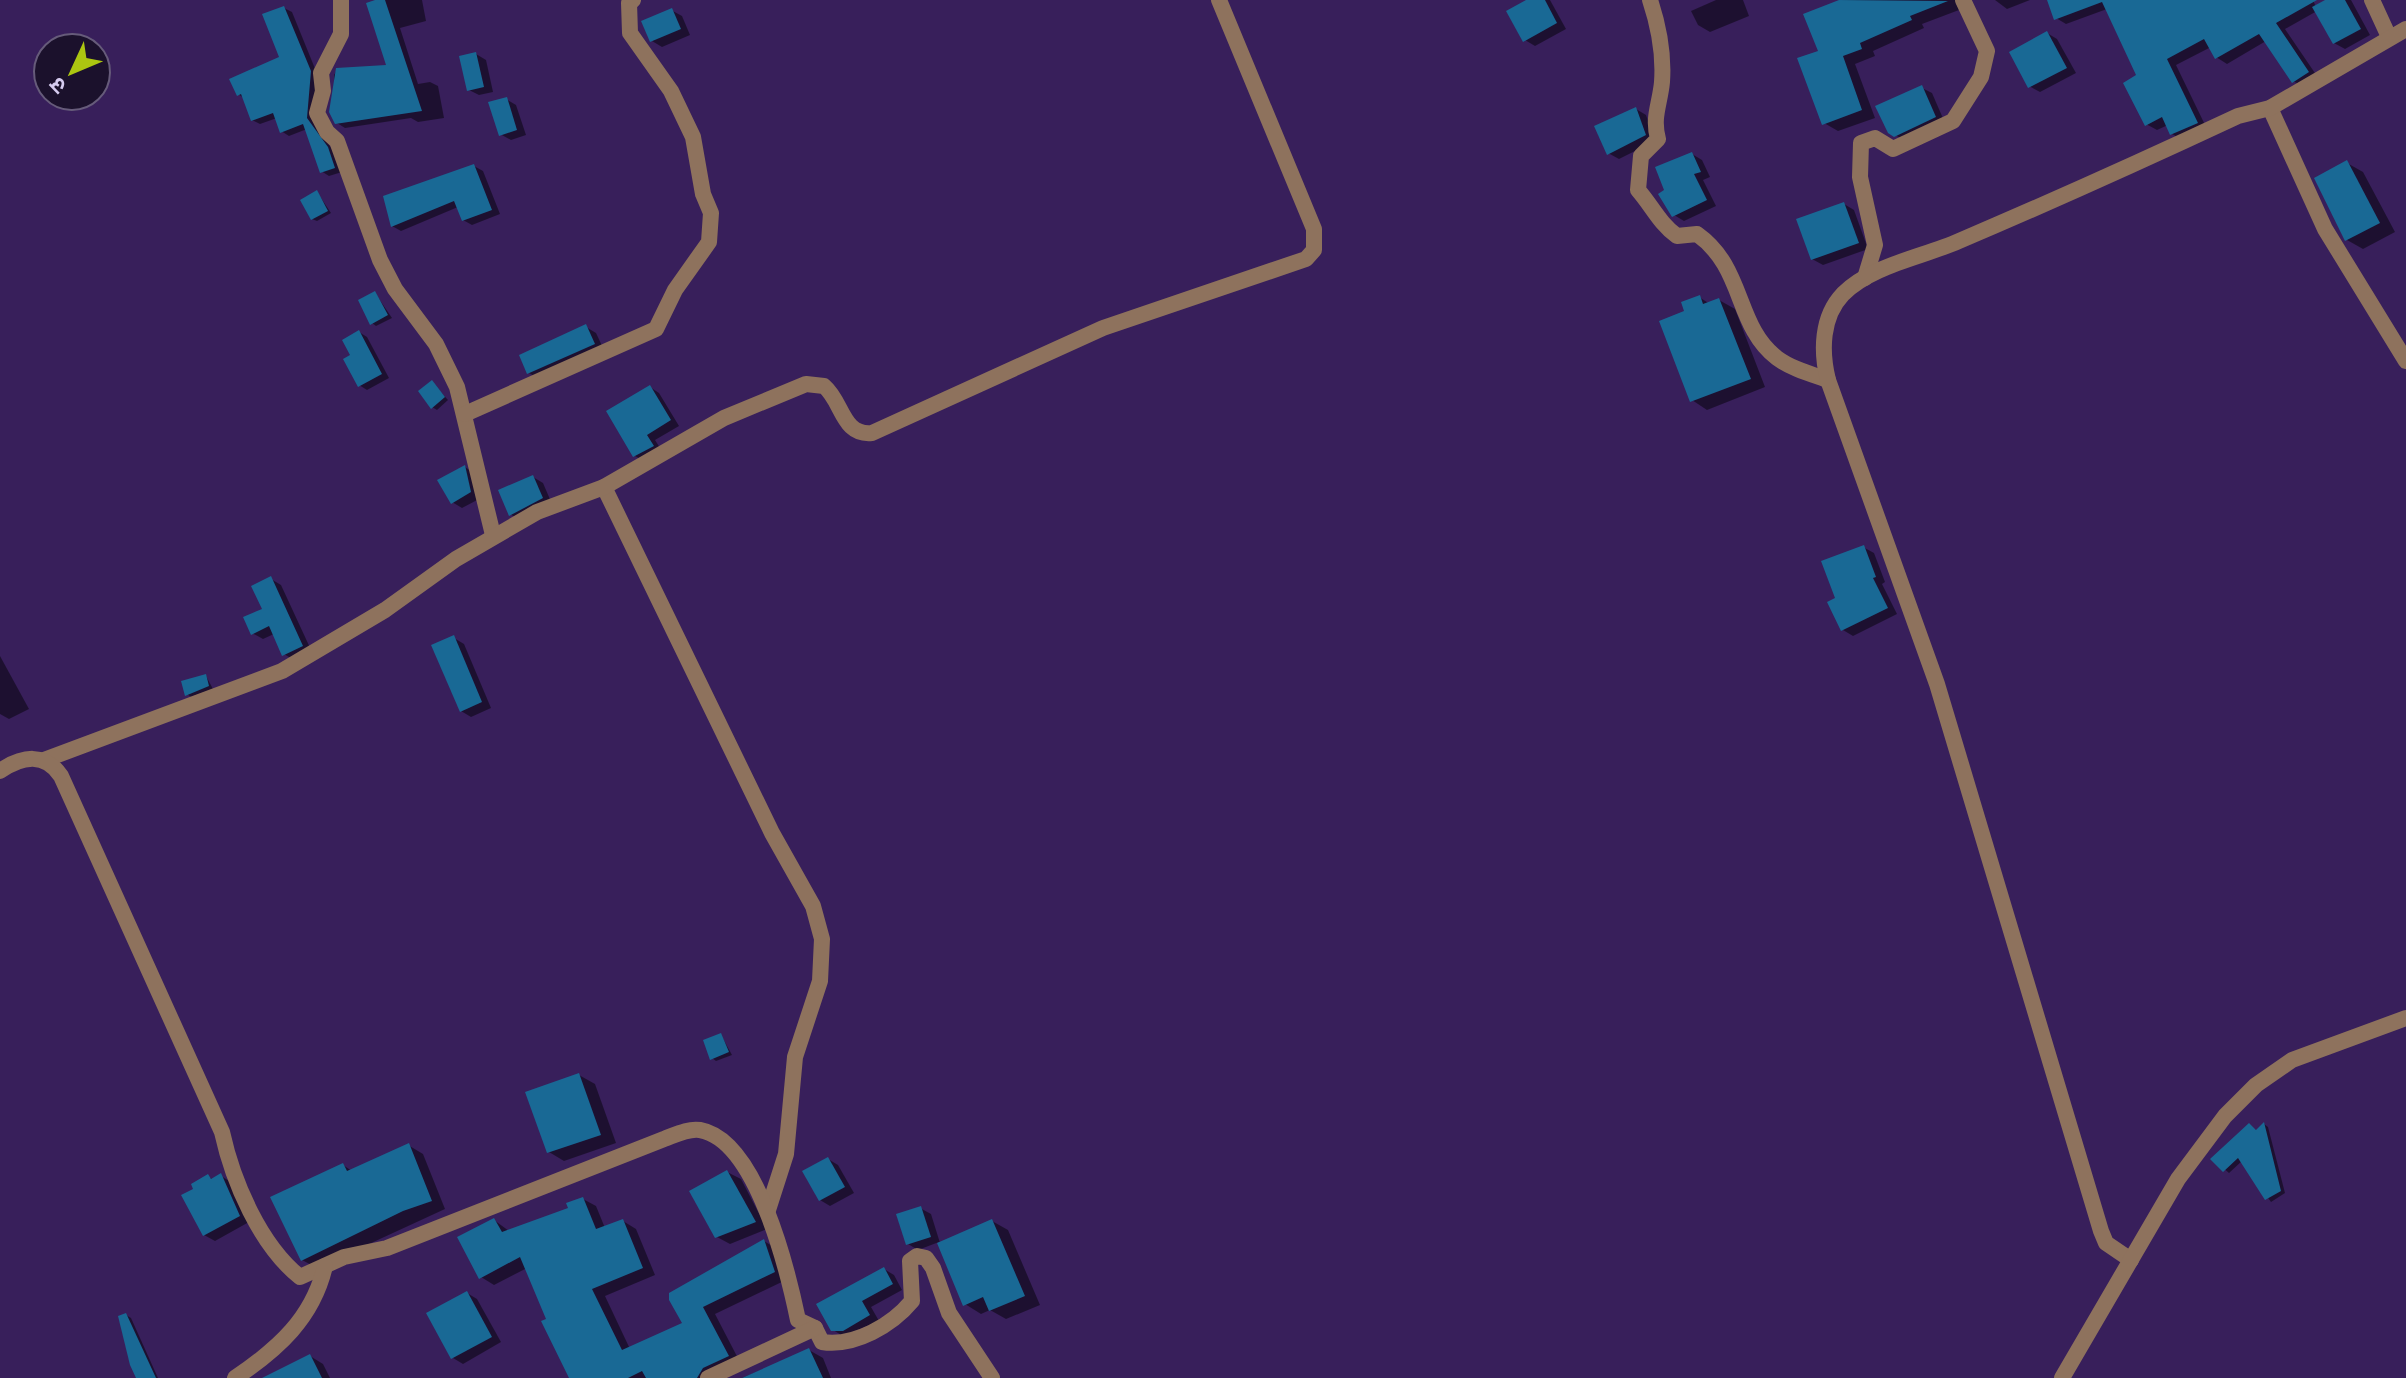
<svg xmlns="http://www.w3.org/2000/svg" width="2406" height="1378" viewBox="0 0 2406 1378" font-family="Raleway,'Noto Sans Devanagari',sans-serif">
<style>
.shadow{fill:#0007}
.building{fill:#196995}
.lines{fill:none;stroke-linecap:round;stroke-linejoin:round}
.minor{stroke:#8e725d;stroke-width:16}
</style>
<rect width="100%" height="100%" fill="#381f5b"/>
<!-- shadow -->
<g class="shadow">
<path d="M382 0H422L426 21 400 28 418 84 430 82 438 86 444 118 418 122 411 118 345 128 337 123 334 75 337 70 388 66Z"/>
<path d="M1530 0H1550L1566 29 1535 46 1525 40Z"/>
<path d="M1716 0H1743L1749 16 1710 32 1698 25 1691 11Z"/>
<path d="M1844 0H1955L1959 10 1922 24 1924 28 1873 51 1875 56 1855 64 1875 118 1838 131 1824 123 1820 52 1806 15Z"/>
<path d="M1995 0H2030L2007 9Z"/>
<path d="M2049 0H2313L2316 7 2329 0H2351L2370 35 2345 49 2334 43 2317 11 2285 29 2319 79 2304 87 2293 81 2266 41 2227 64 2216 57 2211 47 2176 65 2207 129 2183 140 2172 134 2168 125 2157 130 2146 124 2139 75 2107 9 2066 24 2056 18Z"/>
<path d="M284 8 292 12 318 76 314 124 335 153 342 172 329 176 321 171 307 129 289 136 281 131 277 118 260 124 252 120 244 98 238 94 282 58Z"/>
<path d="M671 10 682 16 690 35 662 47 652 41Z"/>
<path d="M2047 33 2057 39 2076 73 2040 92 2029 86Z"/>
<path d="M476 54 486 60 493 92 479 95 469 90Z"/>
<path d="M1922 88 1932 93 1945 123 1905 141 1889 131Z"/>
<path d="M506 99 516 105 526 135 511 140 500 134Z"/>
<path d="M1636 109 1646 115 1655 141 1619 159 1608 153Z"/>
<path d="M1692 154 1702 160 1710 177 1703 180 1716 206 1684 221 1674 215 1667 191Z"/>
<path d="M2347 163 2363 172 2395 232 2363 249 2347 240Z"/>
<path d="M474 166 483 171 500 214 472 225 463 220 458 207 401 231 392 226Z"/>
<path d="M317 192 331 213 317 221 312 219Z"/>
<path d="M1844 204 1854 210 1868 249 1823 265 1812 259Z"/>
<path d="M375 293 392 318 376 326 372 323Z"/>
<path d="M1699 297 1710 304 1719 300 1735 309 1765 387 1707 410 1692 400 1687 312Z"/>
<path d="M586 327 596 333 604 350 539 379 529 373Z"/>
<path d="M359 332 367 337 389 378 367 390 359 385 353 356Z"/>
<path d="M432 383 448 400 437 410 432 407Z"/>
<path d="M650 387 659 393 679 426 655 440 662 451 644 461 635 456Z"/>
<path d="M465 467 474 473 481 498 462 508 452 502Z"/>
<path d="M533 477 543 483 552 504 520 520 510 514Z"/>
<path d="M1863 547 1874 553 1885 582 1882 584 1897 614 1853 636 1843 630 1837 599Z"/>
<path d="M271 579 281 585 312 652 294 660 284 654 274 634 263 639 252 633 264 610Z"/>
<path d="M454 638 464 644 491 708 471 717 461 711Z"/>
<path d="M0 656 29 709 9 719 0 714Z"/>
<path d="M206 676 213 689 191 697 187 694Z"/>
<path d="M721 1035 732 1055 716 1061 712 1058Z"/>
<path d="M579 1075 595 1084 616 1143 564 1161 549 1152Z"/>
<path d="M2264 1124 2268 1127 2285 1193 2271 1202 2242 1161 2229 1173 2213 1159 2249 1125 2257 1131Z"/>
<path d="M408 1145 423 1154 445 1209 317 1268 302 1260 343 1165 352 1171Z"/>
<path d="M828 1159 838 1165 854 1193 830 1206 820 1200Z"/>
<path d="M727 1172 741 1179 767 1229 730 1244 717 1237Z"/>
<path d="M221 1176 231 1182 249 1222 215 1241 204 1235 196 1189 208 1177 214 1180Z"/>
<path d="M583 1199 596 1206 605 1228 623 1221 636 1229 655 1275 605 1296 630 1349 685 1324 764 1241 777 1249 788 1279 715 1314 741 1364 715 1378H571L527 1268 494 1285 481 1277 494 1220 509 1231 571 1209Z"/>
<path d="M920 1208 931 1214 940 1243 992 1221 1008 1230 1040 1305 1006 1319 990 1310 981 1314 965 1304 939 1242 918 1250 908 1244Z"/>
<path d="M884 1269 894 1275 902 1290 871 1307 879 1321 843 1336 833 1330Z"/>
<path d="M467 1293 477 1299 501 1342 463 1364 453 1358Z"/>
<path d="M126 1315 131 1318 158 1378H138Z"/>
<path d="M809 1350 823 1358 831 1378H742Z"/>
<path d="M310 1356 323 1364 330 1378H279Z"/>
</g>
<!-- building -->
<g class="building">
<path d="M375 0H385L422 111 335 124 329 112 336 68 386 65 366 3Z"/>
<path d="M1526 0H1545L1557 23 1523 42 1506 11Z"/>
<path d="M1839 0 1948 1 1910 16 1912 20 1860 43 1862 49 1843 56 1862 110 1822 125 1797 58 1818 51 1803 14Z"/>
<path d="M2047 0H2317L2276 23 2309 72 2292 83 2259 34 2215 59 2204 39 2167 59 2198 123 2170 135 2162 117 2145 126 2123 83 2136 75 2102 2 2054 20Z"/>
<path d="M2325 0H2345L2361 29 2333 44 2312 7Z"/>
<path d="M284 6 311 71 307 118 328 147 335 168 320 173 303 124 280 133 273 113 251 121 241 94 237 96 229 79 279 57 262 14Z"/>
<path d="M672 8 681 29 650 42 641 21Z"/>
<path d="M2047 31 2067 68 2028 88 2009 52Z"/>
<path d="M476 52 484 87 467 91 459 56Z"/>
<path d="M1922 85 1936 117 1894 137 1888 133 1875 106Z"/>
<path d="M507 97 517 130 499 136 488 102Z"/>
<path d="M1636 107 1646 135 1607 155 1594 126Z"/>
<path d="M1692 152 1701 172 1694 174 1707 200 1672 217 1658 194 1664 190 1655 167Z"/>
<path d="M2347 160 2380 223 2345 241 2314 178Z"/>
<path d="M474 164 492 210 462 221 454 201 391 227 383 196Z"/>
<path d="M317 190 328 211 311 220 300 200Z"/>
<path d="M1844 202 1859 243 1811 260 1796 219Z"/>
<path d="M375 291 388 315 370 325 358 300Z"/>
<path d="M1700 295 1703 304 1719 298 1751 379 1690 402 1659 321 1684 311 1681 302Z"/>
<path d="M586 324 595 344 527 374 519 355Z"/>
<path d="M359 330 382 374 358 387 343 359 350 355 342 340Z"/>
<path d="M432 380 445 397 431 409 418 391Z"/>
<path d="M650 385 671 420 647 435 654 446 633 457 606 411Z"/>
<path d="M465 465 471 492 451 504 437 480Z"/>
<path d="M533 475 543 498 509 516 498 490Z"/>
<path d="M1864 545 1876 577 1873 578 1888 608 1841 631 1827 602 1835 598 1821 561Z"/>
<path d="M271 576 303 646 282 656 269 626 251 635 243 617 262 609 251 586Z"/>
<path d="M454 635 482 702 460 712 431 645Z"/>
<path d="M206 674 209 686 185 696 181 681Z"/>
<path d="M721 1033 729 1052 710 1060 703 1040Z"/>
<path d="M579 1073 601 1135 547 1153 525 1092Z"/>
<path d="M2264 1122 2281 1191 2265 1200 2238 1158 2223 1172 2210 1159 2249 1123 2256 1130Z"/>
<path d="M409 1143 432 1201 403 1211 301 1261 270 1197 343 1163 347 1171Z"/>
<path d="M828 1157 845 1187 819 1201 802 1171Z"/>
<path d="M727 1170 756 1222 715 1238 689 1191Z"/>
<path d="M221 1173 240 1216 203 1236 181 1195 193 1189 191 1184 208 1174 211 1179Z"/>
<path d="M583 1197 596 1229 623 1219 643 1268 592 1289 622 1350 682 1323 669 1300V1293L764 1239 775 1272 703 1307 729 1356 703 1368 697 1378H646L642 1371 628 1378H569L541 1321 546 1319 520 1257 479 1279 457 1237 494 1218 502 1232 568 1208 566 1203Z"/>
<path d="M921 1206 931 1237 906 1245 896 1214Z"/>
<path d="M992 1219 1025 1296 989 1311 983 1297 963 1306 937 1243Z"/>
<path d="M884 1267 893 1284 862 1301 870 1315 843 1331H831L816 1304Z"/>
<path d="M467 1291 492 1337 451 1359 426 1313Z"/>
<path d="M126 1313 156 1378H136L130 1365 118 1316Z"/>
<path d="M809 1348 823 1378H742Z"/>
<path d="M310 1354 322 1378H262Z"/>
</g>
<g class="lines">
<!-- minor -->
<g class="minor">
<path d="M341 0V34L321 73 323 91 317 113 327 132 337 141 380 260 395 289 436 344 457 387 493 535"/>
<path d="M1650 0C1659 27 1664 54 1662 82 1660 104 1652 117 1658 139L1641 156 1638 190C1652 206 1660 224 1677 236L1697 234C1745 268 1735 326 1777 358 1792 369 1811 374 1828 380"/>
<path d="M2372 0 2389 37"/>
<path d="M2270 108 2325 229 2406 361"/>
<path d="M1865 278 1875 245 1860 177 1861 143 1875 138 1893 149 1953 121 1981 77 1987 51 1963 0"/>
<path d="M465 414 656 329 675 290 709 242 711 213 703 194 693 137 671 91 630 33 629 3 633 0"/>
<path d="M604 487 772 833 813 906 822 939 820 981 795 1057 786 1154 768 1210"/>
<path d="M44 760 282 671 385 610 456 559 537 512 604 487 724 418 806 384 824 386C843 402 842 436 872 433L1103 328 1306 259 1314 250V229L1219 0"/>
<path d="M0 771C22 756 45 752 61 776L222 1132C233 1182 260 1245 300 1277L344 1257 387 1248 664 1139C675 1135 688 1128 700 1130 757 1140 788 1272 798 1320L815 1328 822 1342C855 1347 892 1325 912 1301L910 1261 917 1256 926 1258 933 1268 949 1313 992 1378"/>
<path d="M2131 1260 2106 1243 2101 1231 1937 684 1828 380C1821 352 1821 317 1843 294 1872 265 1923 257 1959 241 2053 201 2146 159 2238 116L2270 108 2406 29"/>
<path d="M235 1378C278 1349 313 1318 325 1266"/>
<path d="M708 1378 815 1328"/>
<path d="M2062 1378 2178 1179 2225 1116 2256 1085 2292 1060 2406 1018"/>
</g>
</g>
<!-- north arrow -->
<g transform="translate(72 72) rotate(226)"><circle r="38" fill="#1b112c" stroke="#665b7a" stroke-width="2"/>
<path d="M0-6L14 30L0 20L-14 30Z" fill="#acc611"/>
<text y="-12" font-size="22" font-weight="bold" text-anchor="middle" fill="#d6cbf0">उ</text>
</g>
</svg>
